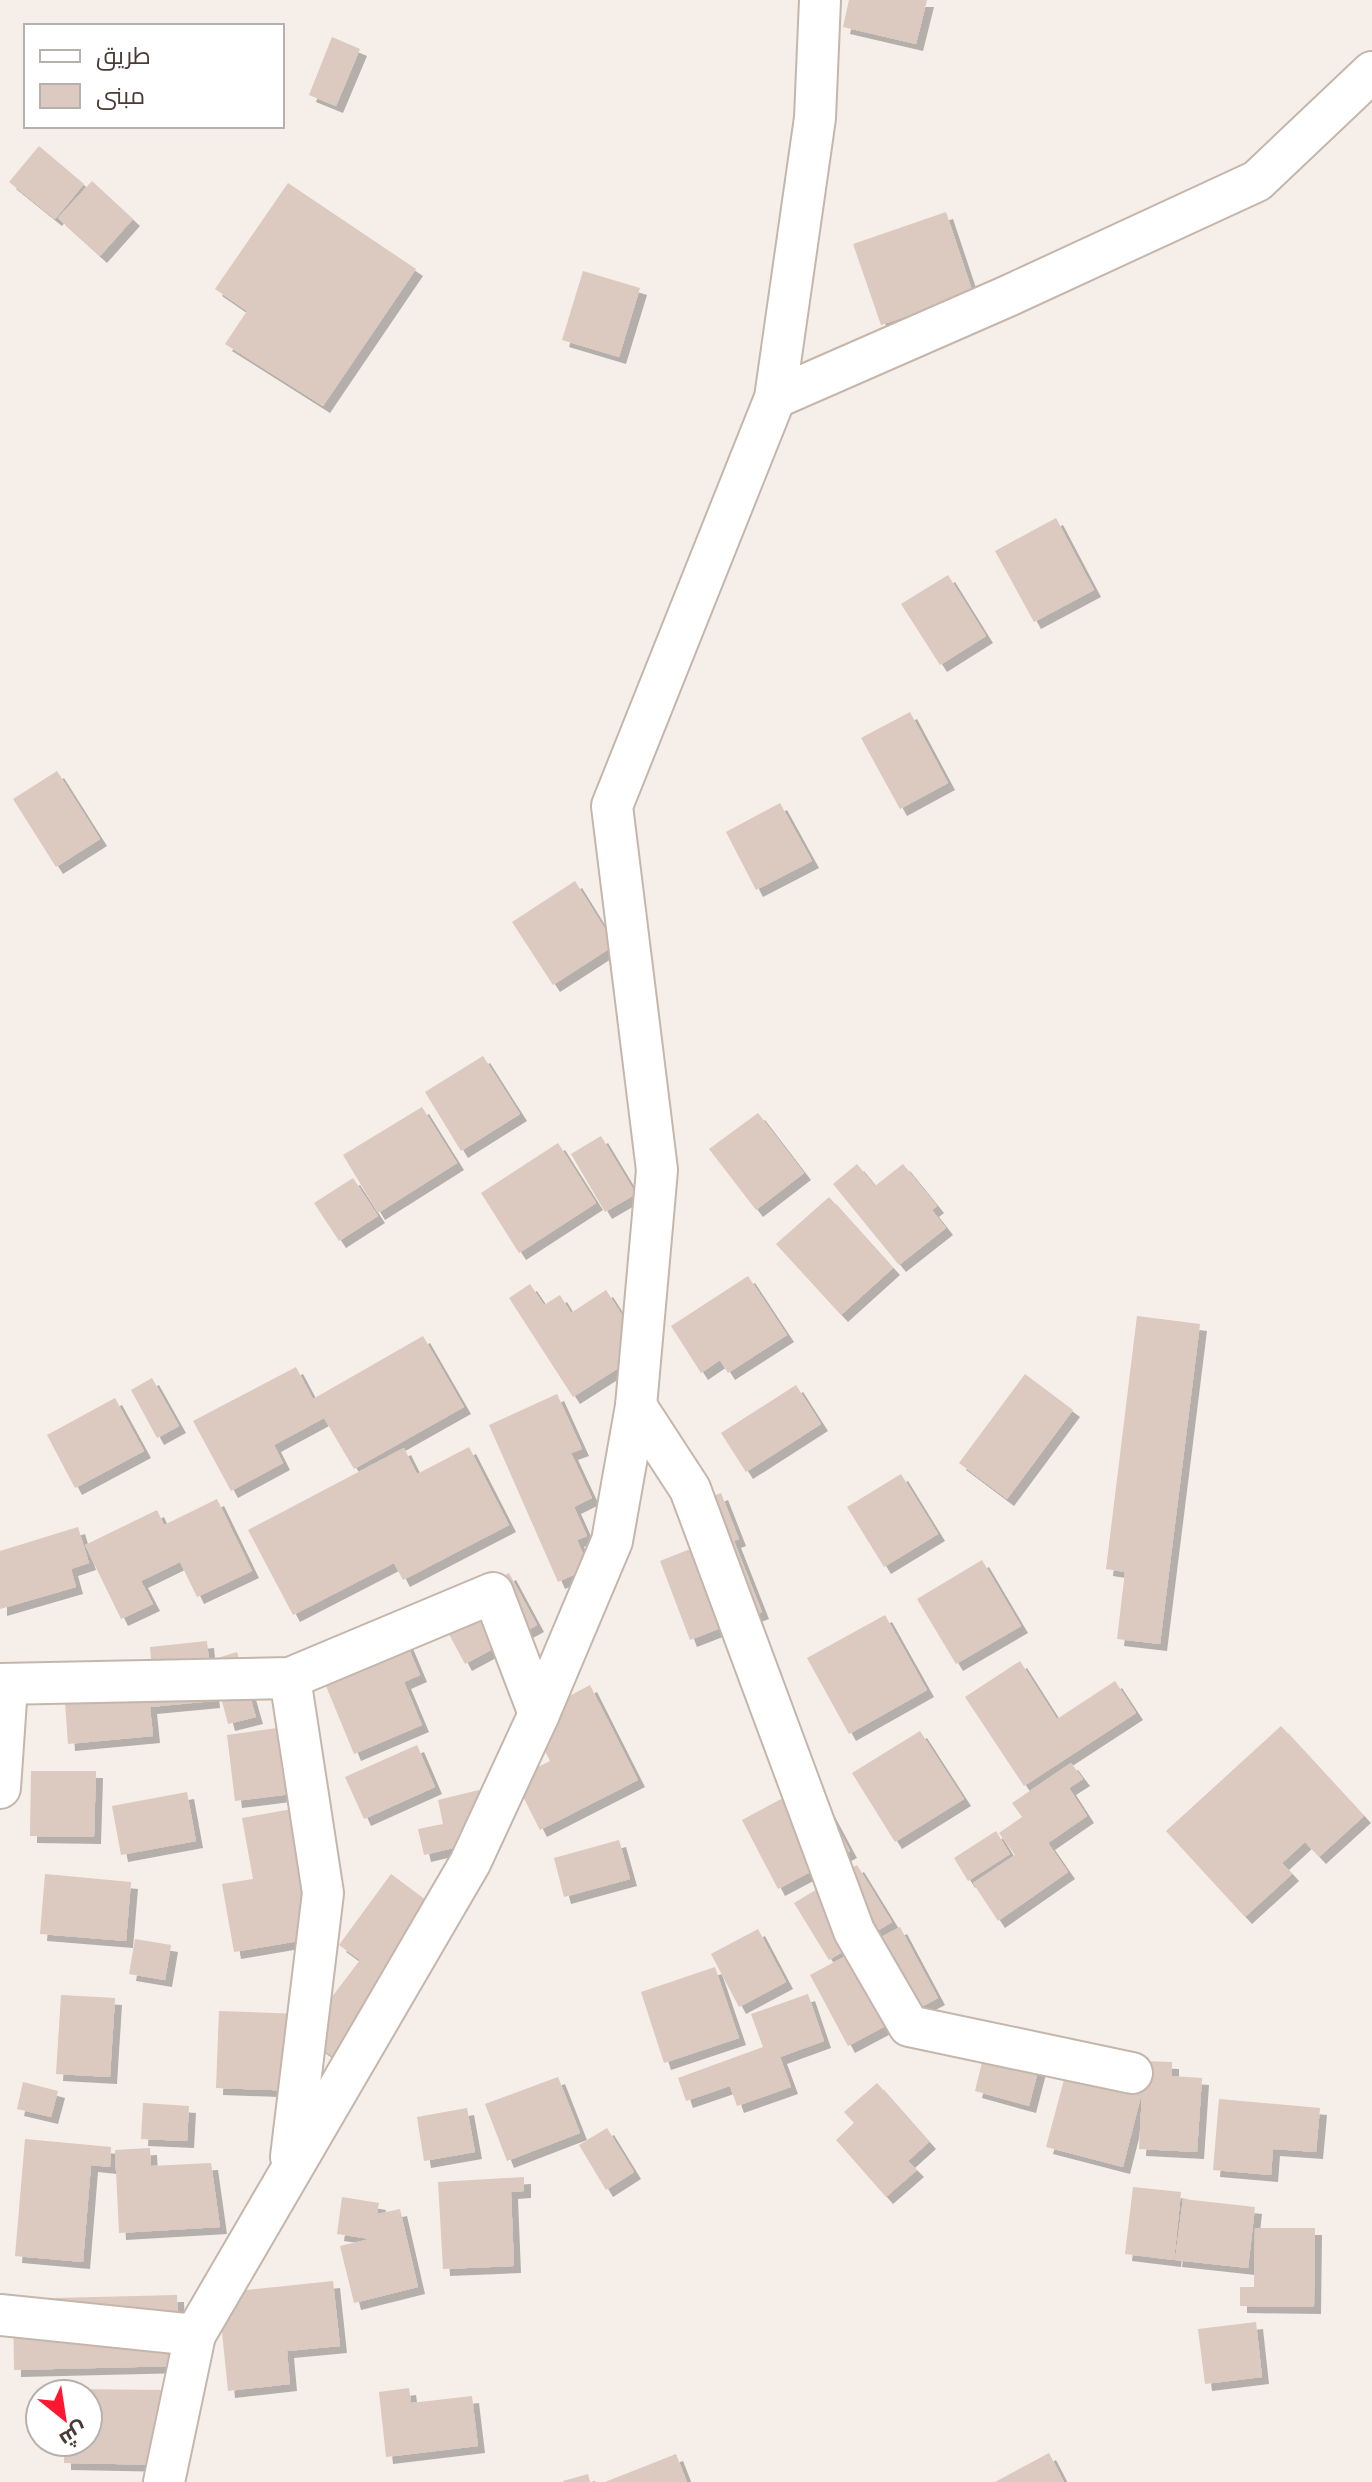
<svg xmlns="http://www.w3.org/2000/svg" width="1372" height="2482" viewBox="0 0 1372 2482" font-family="'PT Sans Narrow',Cairo,sans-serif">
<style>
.building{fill:#dcc9bf;filter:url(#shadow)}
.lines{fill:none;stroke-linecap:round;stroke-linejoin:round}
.street-casing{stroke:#c5b6ac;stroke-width:44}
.street{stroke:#fff;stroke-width:40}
</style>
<defs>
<filter id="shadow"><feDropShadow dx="7" dy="7" stdDeviation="0" flood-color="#0004"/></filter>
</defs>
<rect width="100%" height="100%" fill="#f6eee8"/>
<!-- building -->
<g class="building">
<path d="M849 0H927L916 44 843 27Z"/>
<path d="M332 37 360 49 336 106 309 95Z"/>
<path d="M39 146 84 184 55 219 9 182Z"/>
<path d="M92 181 133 219 100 256 58 218Z"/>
<path d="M288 183 416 269 323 406 225 344 247 311 215 289Z"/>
<path d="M946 212 973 293 881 325 853 244Z"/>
<path d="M583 271 640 288 619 357 562 340Z"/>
<path d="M1056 518 1094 590 1034 622 995 551Z"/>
<path d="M948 575 986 636 940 665 901 604Z"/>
<path d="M910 712 948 783 900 809 861 738Z"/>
<path d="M57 771 100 839 56 867 13 799Z"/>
<path d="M780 803 812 861 756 890 726 832Z"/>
<path d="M575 881 615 945 553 985 512 922Z"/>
<path d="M483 1056 520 1114 461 1151 425 1092Z"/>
<path d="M422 1107 457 1163 378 1213 343 1155Z"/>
<path d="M758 1113 804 1173 756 1210 709 1149Z"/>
<path d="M601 1136 636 1194 605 1212 571 1154Z"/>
<path d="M558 1143 596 1203 519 1253 481 1193Z"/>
<path d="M857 1164 875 1186 903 1164 937 1206 932 1210 946 1228 899 1265 833 1184Z"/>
<path d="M353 1178 378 1216 339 1241 314 1203Z"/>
<path d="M829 1197 893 1268 841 1315 776 1244Z"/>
<path d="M748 1276 787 1335 728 1373 720 1360 701 1373 671 1326Z"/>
<path d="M530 1284 544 1305 560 1295 571 1313 606 1290 645 1351 573 1397 509 1298Z"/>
<path d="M1137 1316 1200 1324 1160 1644 1117 1639 1125 1572 1106 1569Z"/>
<path d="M423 1336 464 1407 354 1469 324 1418 274 1445 283 1463 231 1491 193 1421 296 1367 313 1399Z"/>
<path d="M1025 1374 1073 1410 1007 1499 959 1463Z"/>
<path d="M152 1378 179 1426 157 1438 131 1390Z"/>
<path d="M796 1385 821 1424 746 1472 721 1433Z"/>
<path d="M557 1394 582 1449 571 1453 592 1498 574 1507 587 1536 577 1540 589 1568 558 1582 489 1425Z"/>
<path d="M115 1398 144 1451 75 1488 47 1435Z"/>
<path d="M469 1447 509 1525 403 1580 394 1563 293 1615 248 1530 404 1448 417 1474Z"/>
<path d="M901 1474 938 1534 884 1567 847 1507Z"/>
<path d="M721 1493 739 1539 734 1541 762 1612 690 1640 660 1561 690 1549 676 1511Z"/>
<path d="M217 1499 252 1571 197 1597 180 1562 141 1581 153 1604 121 1619 85 1545 157 1510 164 1525Z"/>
<path d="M78 1527 89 1563 71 1569 76 1587 0 1609V1551Z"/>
<path d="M982 1560 1021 1626 956 1664 917 1599Z"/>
<path d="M509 1573 537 1625 465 1664 437 1612Z"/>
<path d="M885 1615 927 1690 849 1734 807 1658Z"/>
<path d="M396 1618 420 1675 404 1682 422 1725 354 1754 312 1652Z"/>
<path d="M207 1641 213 1701 150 1707 153 1736 68 1744 65 1702 154 1693 150 1647Z"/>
<path d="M237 1652 256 1717 228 1724 211 1660Z"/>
<path d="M1020 1661 1057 1719 1115 1681 1136 1713 1024 1786 965 1697Z"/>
<path d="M590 1685 638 1780 540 1830 514 1779 550 1761 528 1718Z"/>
<path d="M306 1724 315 1791 235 1801 227 1735Z"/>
<path d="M1281 1726 1364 1816 1319 1857 1305 1842 1282 1863 1292 1874 1245 1917 1166 1831Z"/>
<path d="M920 1731 964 1799 895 1842 852 1773Z"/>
<path d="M417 1745 435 1787 364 1819 345 1777Z"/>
<path d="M1071 1763 1083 1779 1069 1788 1087 1816 1048 1843 1068 1872 998 1921 973 1883 1015 1855 999 1833 1022 1817 1012 1803Z"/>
<path d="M31 1771H96L94 1837 30 1836Z"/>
<path d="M813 1782 850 1851 778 1889 742 1820Z"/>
<path d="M479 1790 491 1839 424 1855 418 1829 443 1824 438 1800Z"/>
<path d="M187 1792 196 1841 121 1855 112 1806Z"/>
<path d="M314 1805 322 1937 234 1952 222 1884 253 1879 242 1818Z"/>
<path d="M996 1831 1010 1854 968 1881 954 1858Z"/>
<path d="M619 1840 630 1879 564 1897 554 1858Z"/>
<path d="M857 1865 892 1922 829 1960 794 1903Z"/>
<path d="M45 1874 131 1882 126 1941 40 1934Z"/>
<path d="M391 1874 426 1900 340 2062 303 2035 360 1960 339 1945Z"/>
<path d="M900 1927 938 1998 848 2046 810 1975Z"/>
<path d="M758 1929 786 1982 739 2007 711 1954Z"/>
<path d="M135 1939 171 1945 165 1980 129 1974Z"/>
<path d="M715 1967 739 2038 664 2063 641 1992Z"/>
<path d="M808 1994 824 2041 780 2057 791 2087 737 2106 730 2086 686 2101 678 2078 763 2047 751 2014Z"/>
<path d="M61 1995 115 1998 110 2077 56 2074Z"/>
<path d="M219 2011 300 2014 297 2091 216 2088Z"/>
<path d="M991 2026 1046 2040 1029 2106 975 2091Z"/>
<path d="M1073 2046 1144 2061 1172 2062V2076L1202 2078 1197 2152 1139 2149 1142 2092 1123 2167 1046 2147Z"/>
<path d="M558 2077 580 2133 507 2161 485 2104Z"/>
<path d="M23 2082 58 2091 51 2117 17 2109Z"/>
<path d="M877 2083 929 2142 908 2161 917 2170 886 2197 836 2140 854 2123 844 2112Z"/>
<path d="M1219 2099 1320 2108 1316 2152 1273 2149 1271 2175 1213 2170Z"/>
<path d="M143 2103 189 2106 187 2141 141 2139Z"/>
<path d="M467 2108 475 2152 424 2161 417 2117Z"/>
<path d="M607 2128 634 2172 606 2190 579 2145Z"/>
<path d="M25 2139 111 2147 110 2167 91 2165 83 2262 15 2256Z"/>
<path d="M150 2148 151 2166 211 2163 220 2227 119 2233 115 2150Z"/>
<path d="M524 2177V2191L511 2192 514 2266 443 2269 438 2182Z"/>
<path d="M1133 2187 1181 2192 1174 2260 1125 2254Z"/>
<path d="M342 2197 379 2203 377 2214 400 2209 418 2287 354 2303 340 2246 370 2239 337 2234Z"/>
<path d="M1183 2199 1255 2207 1248 2268 1175 2260Z"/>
<path d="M1255 2228H1315L1314 2307 1240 2306V2287H1254Z"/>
<path d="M333 2281 340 2346 287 2351 290 2384 228 2391 218 2293Z"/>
<path d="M177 2295 179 2366 14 2370 13 2299Z"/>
<path d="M1256 2322 1262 2377 1205 2384 1198 2329Z"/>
<path d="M409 2388 411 2403 472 2396 478 2446 386 2457 379 2392Z"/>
<path d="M65 2389 167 2390 166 2465 64 2463V2442H88V2394H65Z"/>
<path d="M1049 2453 1064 2482H995Z"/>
<path d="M676 2454 687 2482H605Z"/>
<path d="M588 2474 590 2482H563V2481Z"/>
</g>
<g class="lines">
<!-- street casing -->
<g class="street-casing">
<g id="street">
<path d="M775 398 1008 296 1257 181 1372 72"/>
<path d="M636 1406 690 1489 854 1931 909 2026 1132 2073"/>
<path d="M290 1678 323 1893 291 2157"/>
<path d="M0 1684 290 1678 493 1593 539 1714"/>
<path d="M0 1788 7 1686"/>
<path d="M0 2315 195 2335"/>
<path d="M164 2482 195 2335 470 1863 539 1714 612 1541 636 1406 657 1170 612 806 775 398 815 118 820 0"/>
</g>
</g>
<!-- street -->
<use href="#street" class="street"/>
</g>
<!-- legend -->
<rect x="24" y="24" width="260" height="104" fill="#ffffff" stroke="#b7b1ae" stroke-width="2"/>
<rect x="40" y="50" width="40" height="12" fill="#ffffff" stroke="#b7b1ae" stroke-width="2"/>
<text x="96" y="64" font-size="24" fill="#4a3c35">طريق</text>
<rect x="40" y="84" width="40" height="24" fill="#dcc9bf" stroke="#b7b1ae" stroke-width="2"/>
<text x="96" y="104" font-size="24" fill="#4a3c35">مبنى</text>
<!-- north arrow -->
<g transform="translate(64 2418) rotate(150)"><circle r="38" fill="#ffffff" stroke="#b7b1ae" stroke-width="2"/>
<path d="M0-6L14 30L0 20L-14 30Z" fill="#ff1631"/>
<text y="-12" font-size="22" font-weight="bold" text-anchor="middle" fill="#4a3c35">ش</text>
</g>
</svg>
